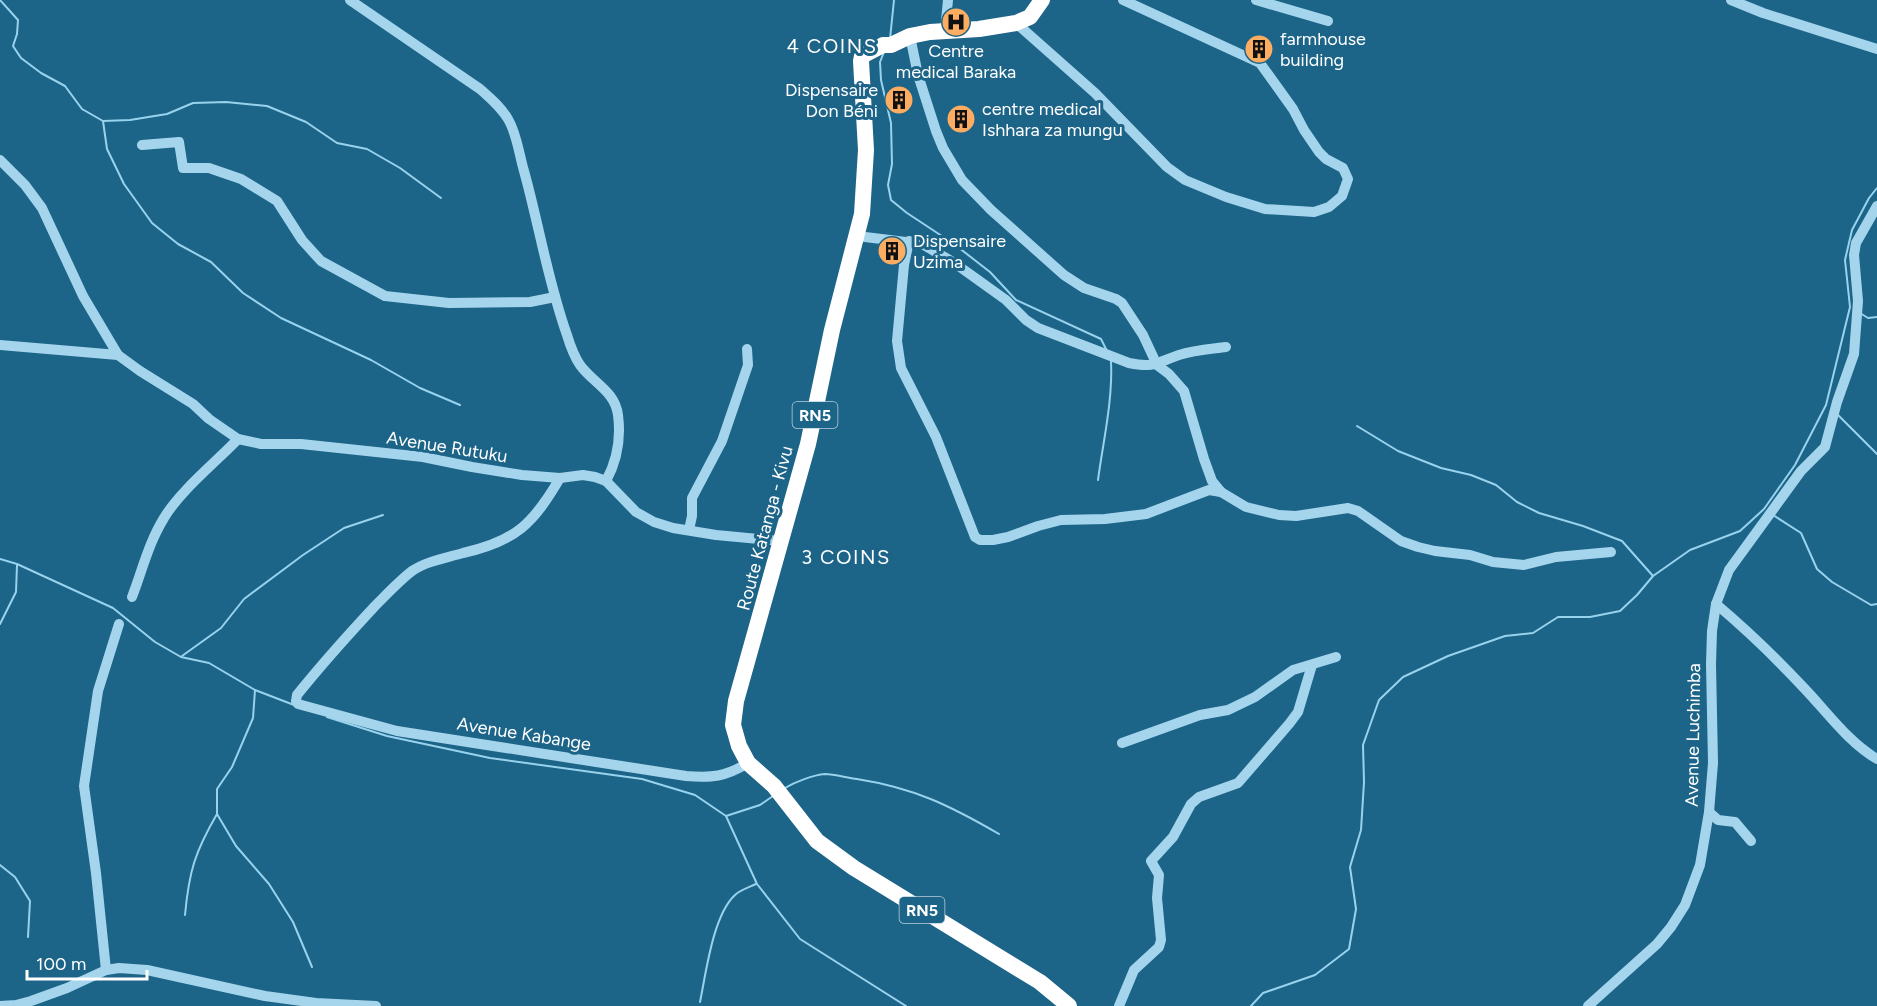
<svg xmlns="http://www.w3.org/2000/svg" width="1877" height="1006" viewBox="0 0 1877 1006" font-family="Figtree,sans-serif">
<style>
.lines{fill:none;stroke-linecap:round;stroke-linejoin:round}
.stream{stroke:#98d3ee;stroke-width:2}
.minor{stroke:#a5d5ec;stroke-width:10}
.highway{stroke:#fff;stroke-width:16}
.labels{text-anchor:middle;dominant-baseline:central;stroke-width:6;stroke-linejoin:round;paint-order:stroke}
.shield{fill:#1c6488;stroke:#bbd0db;stroke-width:1.5}
.shield-label{font-size:16px;font-weight:bold;fill:#fff}
.poi-label{font-size:18px;fill:#fff;stroke:#1c6488;text-anchor:start}
.street-label{font-size:18px;fill:#fff;stroke:#1c6488}
.neighbourhood-label{font-size:20px;letter-spacing:1.5px;fill:#fff;stroke:#1c6488}
</style>
<rect width="100%" height="100%" fill="#1c6488"/>
<g class="lines">
<!-- stream -->
<g class="stream">
<path d="M0 0 18 20 17 34 13 46 21 58 41 73 65 86 82 109 103 121 107 149 124 184 152 223 178 244 211 262 243 293 281 318 371 360 420 388 460 405"/>
<path d="M890 39 894 0"/>
<path d="M884 52 880 62 881 80 891 123 892 164 888 185 891 200 907 213 954 244 990 272 1016 300 1101 339 1107 351"/>
<path d="M103 121 130 120 167 114 193 103 226 102 267 106 306 122 337 143 367 149 400 168 441 198"/>
<path d="M1860 313 1868 318 1877 317"/>
<path d="M1837 414 1877 454"/>
<path d="M1357 426 1398 451 1441 468 1471 475 1496 485 1517 502 1539 513 1583 526 1622 541 1653 576"/>
<path d="M1098 480C1103 442 1113 400 1111 361"/>
<path d="M1773 515 1801 533 1817 569 1832 582 1871 605 1877 604"/>
<path d="M0 559 17 564 113 608 155 642 181 657 209 663 255 690 294 705"/>
<path d="M0 624 16 592 17 565"/>
<path d="M182 656 221 628 244 599 303 555 344 528 383 515"/>
<path d="M255 690 253 718 232 767 217 789V814L236 846 269 884 293 922 312 967"/>
<path d="M327 717 387 736 490 758 642 779 695 795 726 816 757 884 800 939 906 1006"/>
<path d="M785 788C795 782 813 775 825 774 835 774 847 778 857 779 914 788 949 805 999 834"/>
<path d="M726 816 760 805 773 796"/>
<path d="M0 865 15 877 30 901 28 937"/>
<path d="M185 915C189 871 195 852 217 814"/>
<path d="M700 1002C706 973 713 915 735 895 740 890 750 887 756 884"/>
<path d="M1251 1006 1263 993 1315 975 1349 949 1356 909 1350 867 1361 830 1364 782 1363 745 1379 700 1403 677 1448 656 1505 636 1533 633 1558 617H1590L1620 611 1637 595 1653 576 1690 550 1740 531 1764 509 1795 465 1826 405 1850 307 1845 260 1852 230 1869 198 1877 188"/>
</g>
<!-- minor -->
<g class="minor">
<path d="M350 0 480 89C491 99 500 106 508 119 517 134 519 154 524 171 539 225 548 282 567 335 570 345 574 356 580 365 593 383 615 391 618 415 621 438 617 461 606 481"/>
<path d="M1256 0 1328 21"/>
<path d="M1731 0 1763 13 1877 49"/>
<path d="M1016 23 1095 93 1167 167 1185 180 1226 197 1265 209 1314 212 1329 207 1342 196 1348 179 1343 168 1326 159 1319 152 1304 130 1293 109 1260 63 1123 0"/>
<path d="M945 31 948 0"/>
<path d="M910 36 918 75 936 131 943 148 962 180 991 210 1064 275 1084 288 1116 299 1122 303 1143 335 1157 365 1169 374 1184 391 1204 459 1212 481 1221 492"/>
<path d="M142 145 179 142 183 168H209L241 179 277 201 302 240 321 261 385 296 449 303 530 302 555 297"/>
<path d="M0 160 25 185 42 208 83 296 118 355 140 371 193 404 209 419 238 439 261 444H301L423 457 472 467 522 475 560 478 583 475 595 477 606 481 636 512 654 522 673 528 716 535 780 541"/>
<path d="M857 236 922 244 953 262 1006 300 1026 320 1038 328 1129 363C1154 368 1156 363 1179 355 1194 350 1211 349 1226 347"/>
<path d="M909 241 904 265 897 341 901 368 936 437 975 537 980 540H993L1008 537 1038 526 1061 520 1105 519 1146 514 1209 490 1221 492 1246 507 1279 515 1296 516 1348 508 1358 511 1401 541 1418 547 1435 551 1470 555 1493 562 1524 565 1556 557 1611 552"/>
<path d="M0 345 118 355"/>
<path d="M560 478C533 524 516 541 463 553 446 558 427 561 412 571 399 581 387 594 375 606 348 635 322 664 297 695L296 701 298 704 397 731 686 776C712 778 725 777 748 763"/>
<path d="M689 530 692 516V498L722 441 748 365 747 349"/>
<path d="M132 597C142 571 149 542 164 518 180 491 215 463 238 439"/>
<path d="M1716 604C1747 630 1776 658 1804 688 1827 712 1848 742 1877 759"/>
<path d="M1122 743 1200 715 1228 710 1255 697 1293 670 1336 657"/>
<path d="M1709 812 1718 820 1735 822 1751 841"/>
<path d="M106 970 96 873 84 786 98 691 119 624"/>
<path d="M0 1006 16 1005 31 1001 67 988 106 970 119 968 147 970 265 996 316 1003 376 1006"/>
<path d="M1119 1006 1134 970 1159 947 1161 940 1157 898 1159 875 1151 861 1173 837 1191 804 1199 797 1238 783 1289 724 1298 712 1312 665"/>
<path d="M1588 1006 1657 944 1671 927 1685 905 1700 865 1709 812 1713 763 1711 664 1712 631 1716 604 1729 570 1801 471 1825 447 1837 402 1854 354 1858 301 1854 255 1856 243 1877 206"/>
</g>
<!-- highway -->
<path class="highway" d="M1042 0 1030 17 1016 23 979 29 930 32 910 36 891 45H883L862 56 861 61 866 150 862 214 832 330 808 444 736 701 733 725 739 746 748 763 774 786 817 841 854 868 1040 982 1069 1006"/>
</g>
<!-- icons -->
<defs>
<g id="hospital-disc" transform="scale(1.5)"><circle r="9.5" fill="#fcad62" stroke="#1c6488"/><path d="M-5-5h3v3.5h4V-5h3V5h-3V1.5h-4V5h-3Z" fill="#111"/></g>
<g id="building-disc" transform="scale(1.5)"><circle r="9.5" fill="#fcad62" stroke="#1c6488"/><path d="M-4-6H4V6H1V3H-1V6H-4ZM-2.5-4.3h1.7v1.8h-1.7ZM.8-4.3h1.7v1.8H.8ZM-2.5-1h1.7V.8h-1.7ZM.8-1h1.7V.8H.8Z" fill="#111"/></g>
</defs>
<g fill-rule="evenodd">
<use href="#hospital-disc" x="956" y="22"/>
<use href="#building-disc" x="1259" y="49"/>
<use href="#building-disc" x="899" y="100"/>
<use href="#building-disc" x="961" y="119"/>
<use href="#building-disc" x="892" y="251"/>
</g>
<g class="labels">
<!-- shield labels -->
<g class="shield">
<rect x="792.5" y="402" width="45" height="26" rx="4.5"/>
<rect x="899.5" y="897" width="45" height="26" rx="4.5"/>
</g>
<g class="shield-label">
<text x="815" y="415">RN5</text>
<text x="922" y="910">RN5</text>
</g>
<!-- poi labels -->
<g class="poi-label">
<text x="1280" y="39">farmhouse<tspan x="1280" dy="21">building</tspan></text>
<text x="956" y="51" text-anchor="middle">Centre<tspan x="956" dy="21">medical Baraka</tspan></text>
<text x="878" y="90" text-anchor="end">Dispensaire<tspan x="878" dy="21">Don Béni</tspan></text>
<text x="982" y="109">centre medical<tspan x="982" dy="21">Ishhara za mungu</tspan></text>
<text x="913" y="241">Dispensaire<tspan x="913" dy="21">Uzima</tspan></text>
</g>
<!-- street labels -->
<g class="street-label">
<text transform="translate(447 447) rotate(9)">Avenue Rutuku</text>
<text transform="translate(765 528) rotate(-75)">Route Katanga - Kivu</text>
<text transform="translate(524 734) rotate(9)">Avenue Kabange</text>
<text transform="translate(1693 735) rotate(-89)">Avenue Luchimba</text>
</g>
<!-- neighbourhood labels -->
<g class="neighbourhood-label">
<text x="832" y="46">4 COINS</text>
<text x="846" y="557">3 COINS</text>
</g>
</g>
<!-- scale -->
<path d="M27 970v9h120v-9" fill="none" stroke="#ffffff" stroke-width="3"/>
<text x="36" y="970" font-size="18" fill="#ffffff" stroke="#1c6488" stroke-width="4.5" paint-order="stroke">100 m</text>
</svg>
